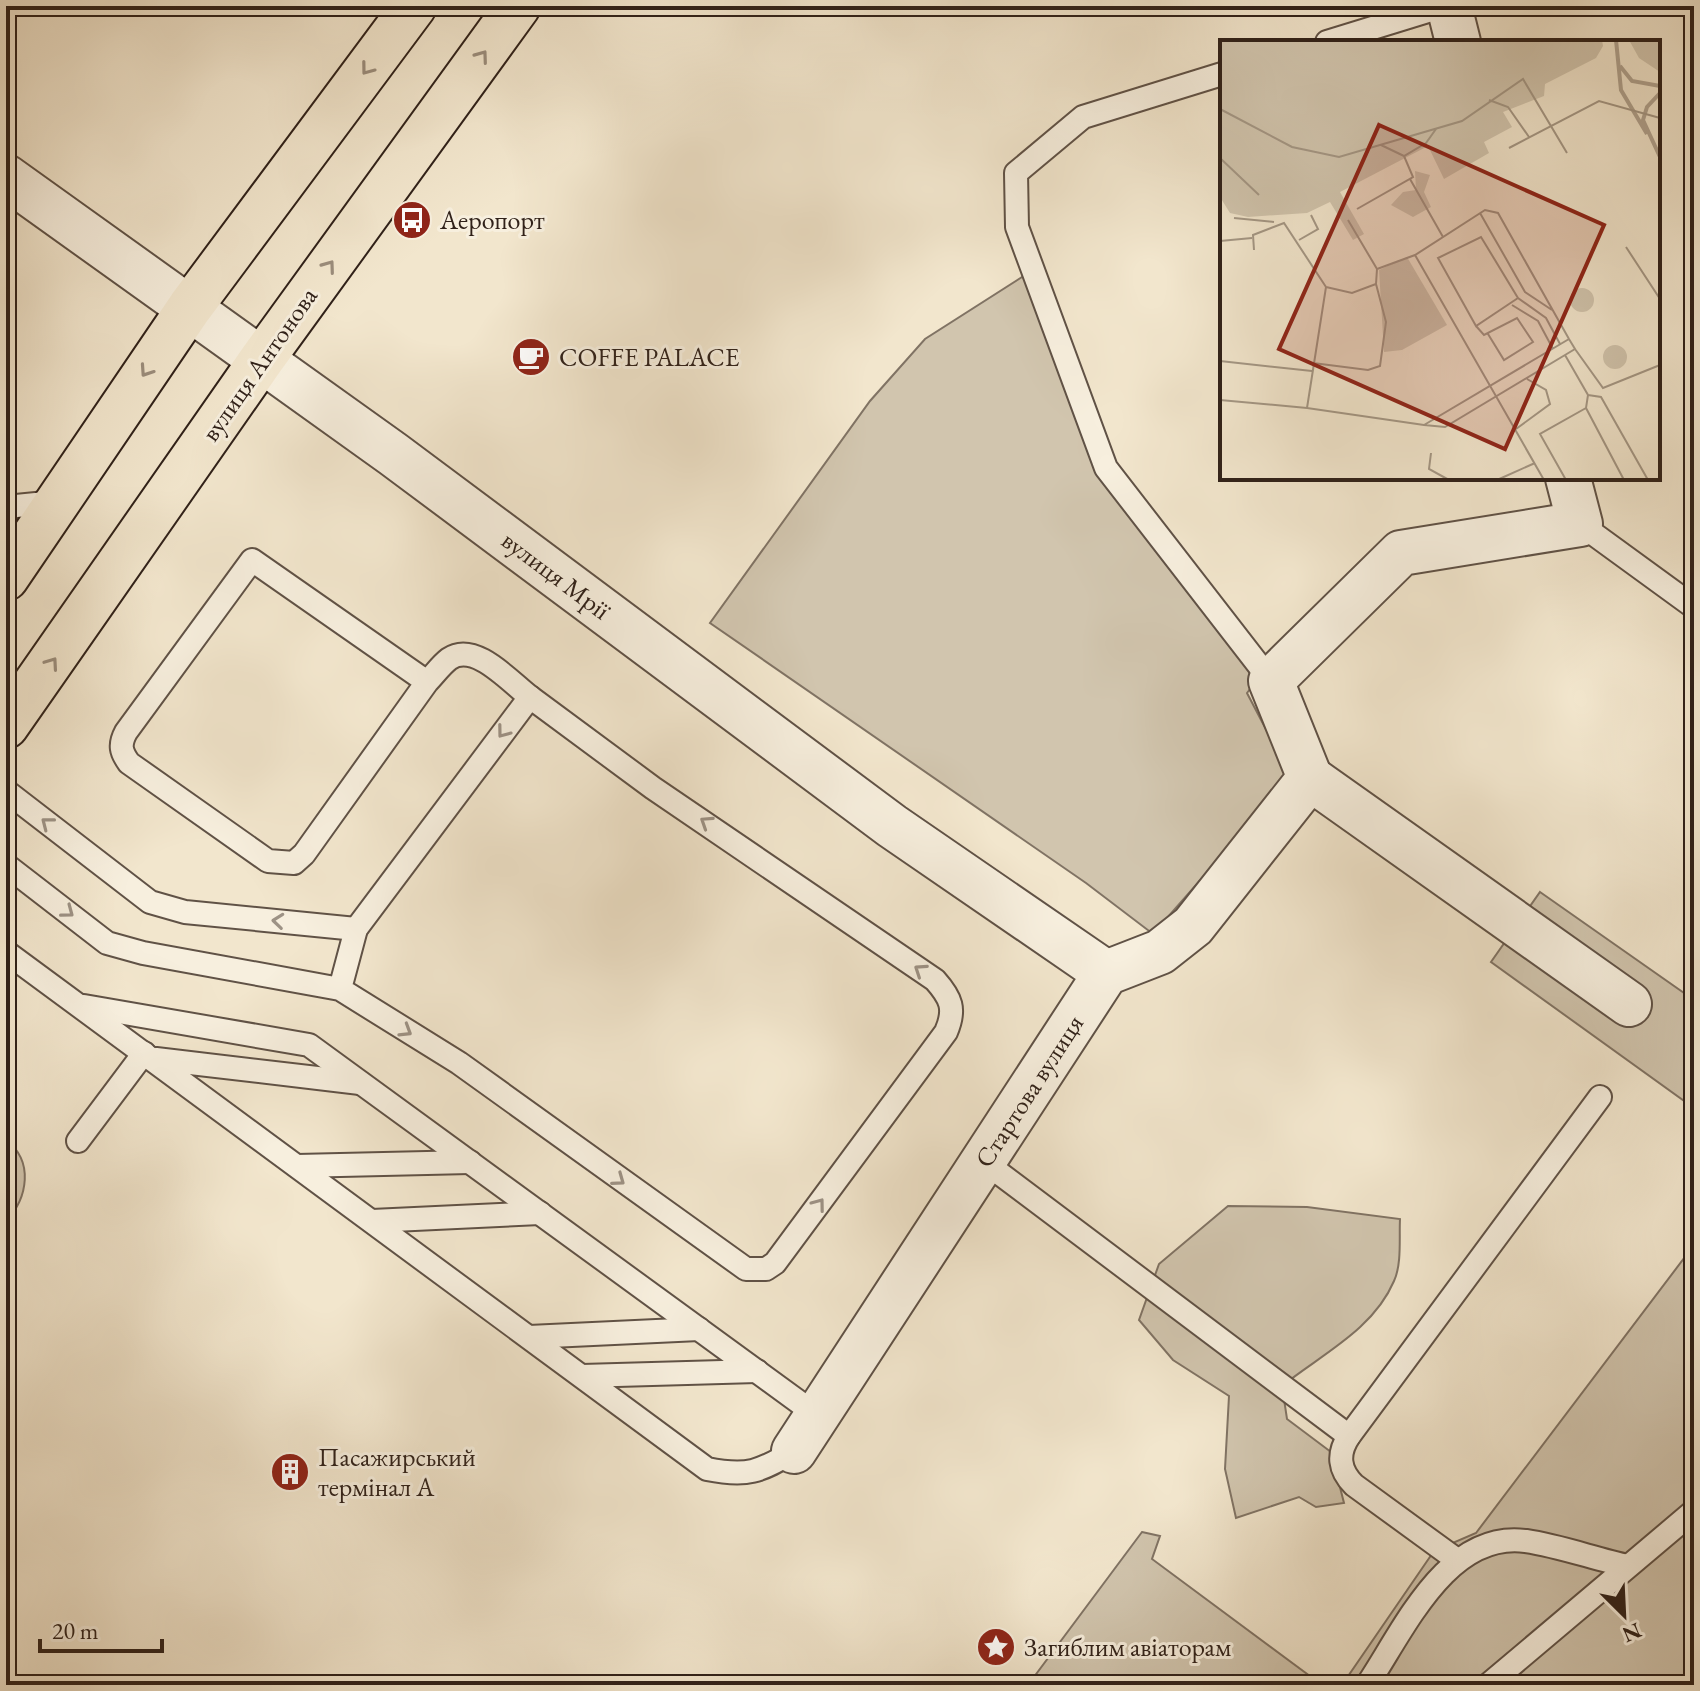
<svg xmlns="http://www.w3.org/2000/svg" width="1700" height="1691" viewBox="0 0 1700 1691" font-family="'EB Garamond',serif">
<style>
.green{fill:#d1c5ae;stroke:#807364;stroke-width:2}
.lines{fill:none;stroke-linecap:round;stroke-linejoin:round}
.service-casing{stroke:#605246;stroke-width:26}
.minor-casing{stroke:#605246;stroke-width:48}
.primary-casing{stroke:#302119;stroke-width:48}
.service{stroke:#f7efde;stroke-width:22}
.minor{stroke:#f7efde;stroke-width:44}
.primary{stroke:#f2e6cd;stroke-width:44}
.oneway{stroke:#9b8d7c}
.oneway2{stroke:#9d9285}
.labels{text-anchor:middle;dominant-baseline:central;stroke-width:6;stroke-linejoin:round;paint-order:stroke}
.poi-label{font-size:26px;fill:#302119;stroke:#f7efde;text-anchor:start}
.street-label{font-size:26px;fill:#302119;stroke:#f7efde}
.inset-river{fill:none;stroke:#b0a390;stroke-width:4}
.inset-road{fill:none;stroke:#a49785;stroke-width:2}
.view{fill:#8f2418;fill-opacity:0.15;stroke:#8f2418;stroke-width:4}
.inset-edge{fill:none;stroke:#302119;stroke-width:4}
</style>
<rect width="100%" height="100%" fill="#f2e6cd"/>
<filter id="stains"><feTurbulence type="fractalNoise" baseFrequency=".0025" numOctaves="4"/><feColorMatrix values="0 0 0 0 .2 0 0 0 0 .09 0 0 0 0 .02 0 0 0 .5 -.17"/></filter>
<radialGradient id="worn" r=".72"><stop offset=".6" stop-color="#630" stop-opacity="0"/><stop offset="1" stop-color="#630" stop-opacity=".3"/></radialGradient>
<!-- green -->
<g class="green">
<path d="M1033 270 1106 468 1264 671 1247 693 1291 777 1153 934 1086 883 710 623 870 401 925 339Z"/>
<path d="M1540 892 1694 1000V1108L1491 962Z"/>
<path d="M6 1140C34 1161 28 1198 6 1221Z"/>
<path d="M1228 1206 1307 1207 1400 1219C1399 1237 1402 1264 1394 1281 1373 1330 1322 1354 1282 1386L1287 1419 1331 1452 1344 1503 1316 1507 1299 1497 1236 1518 1225 1469 1229 1396 1173 1360 1139 1320 1159 1264Z"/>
<path d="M1694 1245V1685H1342L1434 1551 1476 1533Z"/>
<path d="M1142 1532 1160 1536 1152 1559 1322 1685H1028Z"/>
</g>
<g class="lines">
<!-- service casing -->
<g class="service-casing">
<g id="service">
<path d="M1327 42 1444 6"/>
<path d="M1222 74 1083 117 1016 173 1017 227 1106 468 1271 681"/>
<path d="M6 507 56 502"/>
<path d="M1580 524 1694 607"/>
<path d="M427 682 252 560 126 732C119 745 121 752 129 763L268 861 294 863 304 854 427 682C434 675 441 665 449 659 475 641 510 682 530 697"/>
<path d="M6 791 150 902 185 912 356 929"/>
<path d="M6 865 107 943 143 953 340 989 459 1063 746 1269H766L775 1263 946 1032C956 1009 951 998 935 980L653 788 530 697 356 929 340 989"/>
<path d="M6 952 707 1469C747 1477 760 1472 794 1451"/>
<path d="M84 1006 309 1045 818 1416"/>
<path d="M156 1059 360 1083"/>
<path d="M78 1141 144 1053"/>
<path d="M983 1161 1349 1436"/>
<path d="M297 1166 470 1162"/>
<path d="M372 1221 540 1213"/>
<path d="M529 1337 699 1329"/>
<path d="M582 1376 757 1371"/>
<path d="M1457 1560 1354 1485C1339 1470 1337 1454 1349 1436L1600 1097"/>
<path d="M1367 1685C1404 1630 1447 1530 1526 1541 1560 1546 1595 1559 1628 1566"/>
<path d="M1488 1685 1694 1511"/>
</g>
</g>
<!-- minor casing -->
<g class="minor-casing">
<g id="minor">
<path d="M1449 6 1458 42"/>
<path d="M6 177 393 454 892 826 1106 973"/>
<path d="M1310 778 1629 1004"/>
<path d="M794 1451 1106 973 1160 952 1193 926 1310 778 1271 681 1401 553 1580 524 1568 478"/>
</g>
</g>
<!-- primary casing -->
<g class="primary-casing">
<g id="primary">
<path d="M6 578 190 307 414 6"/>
<path d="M6 726 262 359 518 6"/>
</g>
</g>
<!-- service -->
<use href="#service" class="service"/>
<!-- minor -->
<use href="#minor" class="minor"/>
<!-- primary -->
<use href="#primary" class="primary"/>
</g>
<!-- one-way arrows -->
<defs><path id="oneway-chevron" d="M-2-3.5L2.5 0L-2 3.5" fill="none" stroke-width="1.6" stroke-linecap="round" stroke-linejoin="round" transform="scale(2)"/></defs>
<g class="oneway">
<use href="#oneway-chevron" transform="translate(482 56) rotate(-54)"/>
<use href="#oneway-chevron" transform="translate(367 69) rotate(127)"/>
<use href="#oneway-chevron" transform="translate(329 266) rotate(-54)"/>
<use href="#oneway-chevron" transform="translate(146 371) rotate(124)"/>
<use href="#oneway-chevron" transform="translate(52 663) rotate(-55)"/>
</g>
<g class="oneway2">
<use href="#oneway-chevron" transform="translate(503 732) rotate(127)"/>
<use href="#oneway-chevron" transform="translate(706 822) rotate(-147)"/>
<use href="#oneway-chevron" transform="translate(47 823) rotate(-142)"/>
<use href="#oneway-chevron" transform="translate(68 912) rotate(37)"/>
<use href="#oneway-chevron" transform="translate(278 921) rotate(-174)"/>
<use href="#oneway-chevron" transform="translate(920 970) rotate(-146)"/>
<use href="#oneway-chevron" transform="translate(406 1031) rotate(32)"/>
<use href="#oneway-chevron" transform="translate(619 1180) rotate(36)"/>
<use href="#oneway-chevron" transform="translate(819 1204) rotate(-53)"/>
</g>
<!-- icons -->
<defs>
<g id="bus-disc" transform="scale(2)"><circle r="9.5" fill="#8f2418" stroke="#f7efde"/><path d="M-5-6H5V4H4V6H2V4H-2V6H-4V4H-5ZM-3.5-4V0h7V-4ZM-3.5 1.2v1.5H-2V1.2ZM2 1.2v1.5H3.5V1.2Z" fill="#fff"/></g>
<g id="cafe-disc" transform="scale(2)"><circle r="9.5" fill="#8f2418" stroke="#f7efde"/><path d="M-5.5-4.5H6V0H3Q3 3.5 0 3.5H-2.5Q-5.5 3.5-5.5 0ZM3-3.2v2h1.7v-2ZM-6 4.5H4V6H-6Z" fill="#fff"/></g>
<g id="building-disc" transform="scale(2)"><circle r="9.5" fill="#8f2418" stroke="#f7efde"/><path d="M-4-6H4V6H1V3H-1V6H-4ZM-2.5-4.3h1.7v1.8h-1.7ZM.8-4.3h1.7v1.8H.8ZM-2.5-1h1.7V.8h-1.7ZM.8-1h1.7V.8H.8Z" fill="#fff"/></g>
<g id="sight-disc" transform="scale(2)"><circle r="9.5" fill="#8f2418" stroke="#f7efde"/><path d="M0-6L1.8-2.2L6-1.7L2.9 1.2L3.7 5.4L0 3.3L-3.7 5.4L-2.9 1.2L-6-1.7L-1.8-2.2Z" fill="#fff"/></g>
</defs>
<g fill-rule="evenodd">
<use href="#bus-disc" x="412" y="220"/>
<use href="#cafe-disc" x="531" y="357"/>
<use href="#building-disc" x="290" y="1472"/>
<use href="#sight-disc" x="996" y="1647"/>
</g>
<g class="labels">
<!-- poi labels -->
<g class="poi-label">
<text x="440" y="220">Аеропорт</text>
<text x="559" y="357">COFFE PALACE</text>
<text x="318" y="1457">Пасажирський<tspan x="318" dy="30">термінал A</tspan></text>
<text x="1024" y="1647">Загиблим авіаторам</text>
</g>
<!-- street labels -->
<g class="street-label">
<text transform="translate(259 364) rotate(-55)">вулиця Антонова</text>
<text transform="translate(556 575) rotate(37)">вулиця Мрії</text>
<text transform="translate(1029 1091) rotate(-57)">Стартова вулиця</text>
</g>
</g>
<!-- overview -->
<g transform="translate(1220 40)">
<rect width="440" height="440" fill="#f2e6cd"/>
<path d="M0 0H382L383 6 376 18 325 44 324 56 283 72 292 87 264 102 269 113 224 139 208 106 120 152 144 194 133 200 110 162 87 173 28 177 10 173 0 157ZM409 0H440V32L419 18ZM195 131 210 135 204 152 211 167 193 177 171 165 183 152 196 150ZM187 217 227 285 182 310 164 312 159 230ZM350 260a12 12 0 1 1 24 0a12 12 0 1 1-24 0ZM383 317a12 12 0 1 1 24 0a12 12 0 1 1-24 0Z" fill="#d1c5ae"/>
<path class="inset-river" d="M396 0 401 50 427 94M400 26 412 41 440 46M440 53 427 67 423 80 440 117"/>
<path class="inset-road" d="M269 60 288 67 309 97M0 69 72 107 119 117 242 81 303 39 347 113M161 105 184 116 206 103 216 89M289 108 379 61 440 78M0 118 39 155M190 139 223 197M137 169 193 137 184 116M260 173 305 252 332 270M14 178 54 182M128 180 157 229M79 200 98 189 91 175M0 201 32 198M406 207 440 259M34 210 33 195 64 183 106 247M195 215 324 440M298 258 256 286 218 218 261 197 298 258 326 278 340 304M292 265 318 281 333 309M256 286 264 295 297 278 313 302 284 320 268 294M355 309 383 348 440 325M345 315 368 355 366 368 404 440M0 321 92 331M93 323 148 330 160 326 166 282 156 244M368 355 381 357 428 440M0 360 87 368 204 385 225 387 355 309 349 299 204 385M87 368 106 247 132 253 156 244 157 229 195 215 265 170 278 173 349 299M296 389 330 364 326 350 307 339M211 413 209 429 229 440M277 440 315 423M346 440 320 394 366 368"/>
<path class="view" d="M159 85 384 185 285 409 59 309Z"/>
<rect width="440" height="440" class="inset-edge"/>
</g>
<!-- margin -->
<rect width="1700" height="1691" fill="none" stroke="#f2e6cd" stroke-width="32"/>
<rect x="8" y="8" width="1684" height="1675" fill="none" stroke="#302119" stroke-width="4"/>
<rect x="16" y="16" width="1668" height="1659" fill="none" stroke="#302119" stroke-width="2"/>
<!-- north arrow -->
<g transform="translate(1624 1615) rotate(156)" stroke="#f7efde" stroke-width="6" paint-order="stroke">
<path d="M0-6L14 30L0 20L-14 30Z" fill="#302119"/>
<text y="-12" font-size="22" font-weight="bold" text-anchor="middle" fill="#302119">N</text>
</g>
<!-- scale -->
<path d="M40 1639v12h122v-12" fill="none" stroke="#302119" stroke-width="4"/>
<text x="52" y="1639" font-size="24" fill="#302119" stroke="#f7efde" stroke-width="6" paint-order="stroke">20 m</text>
<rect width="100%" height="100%" filter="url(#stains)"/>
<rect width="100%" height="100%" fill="url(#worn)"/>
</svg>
